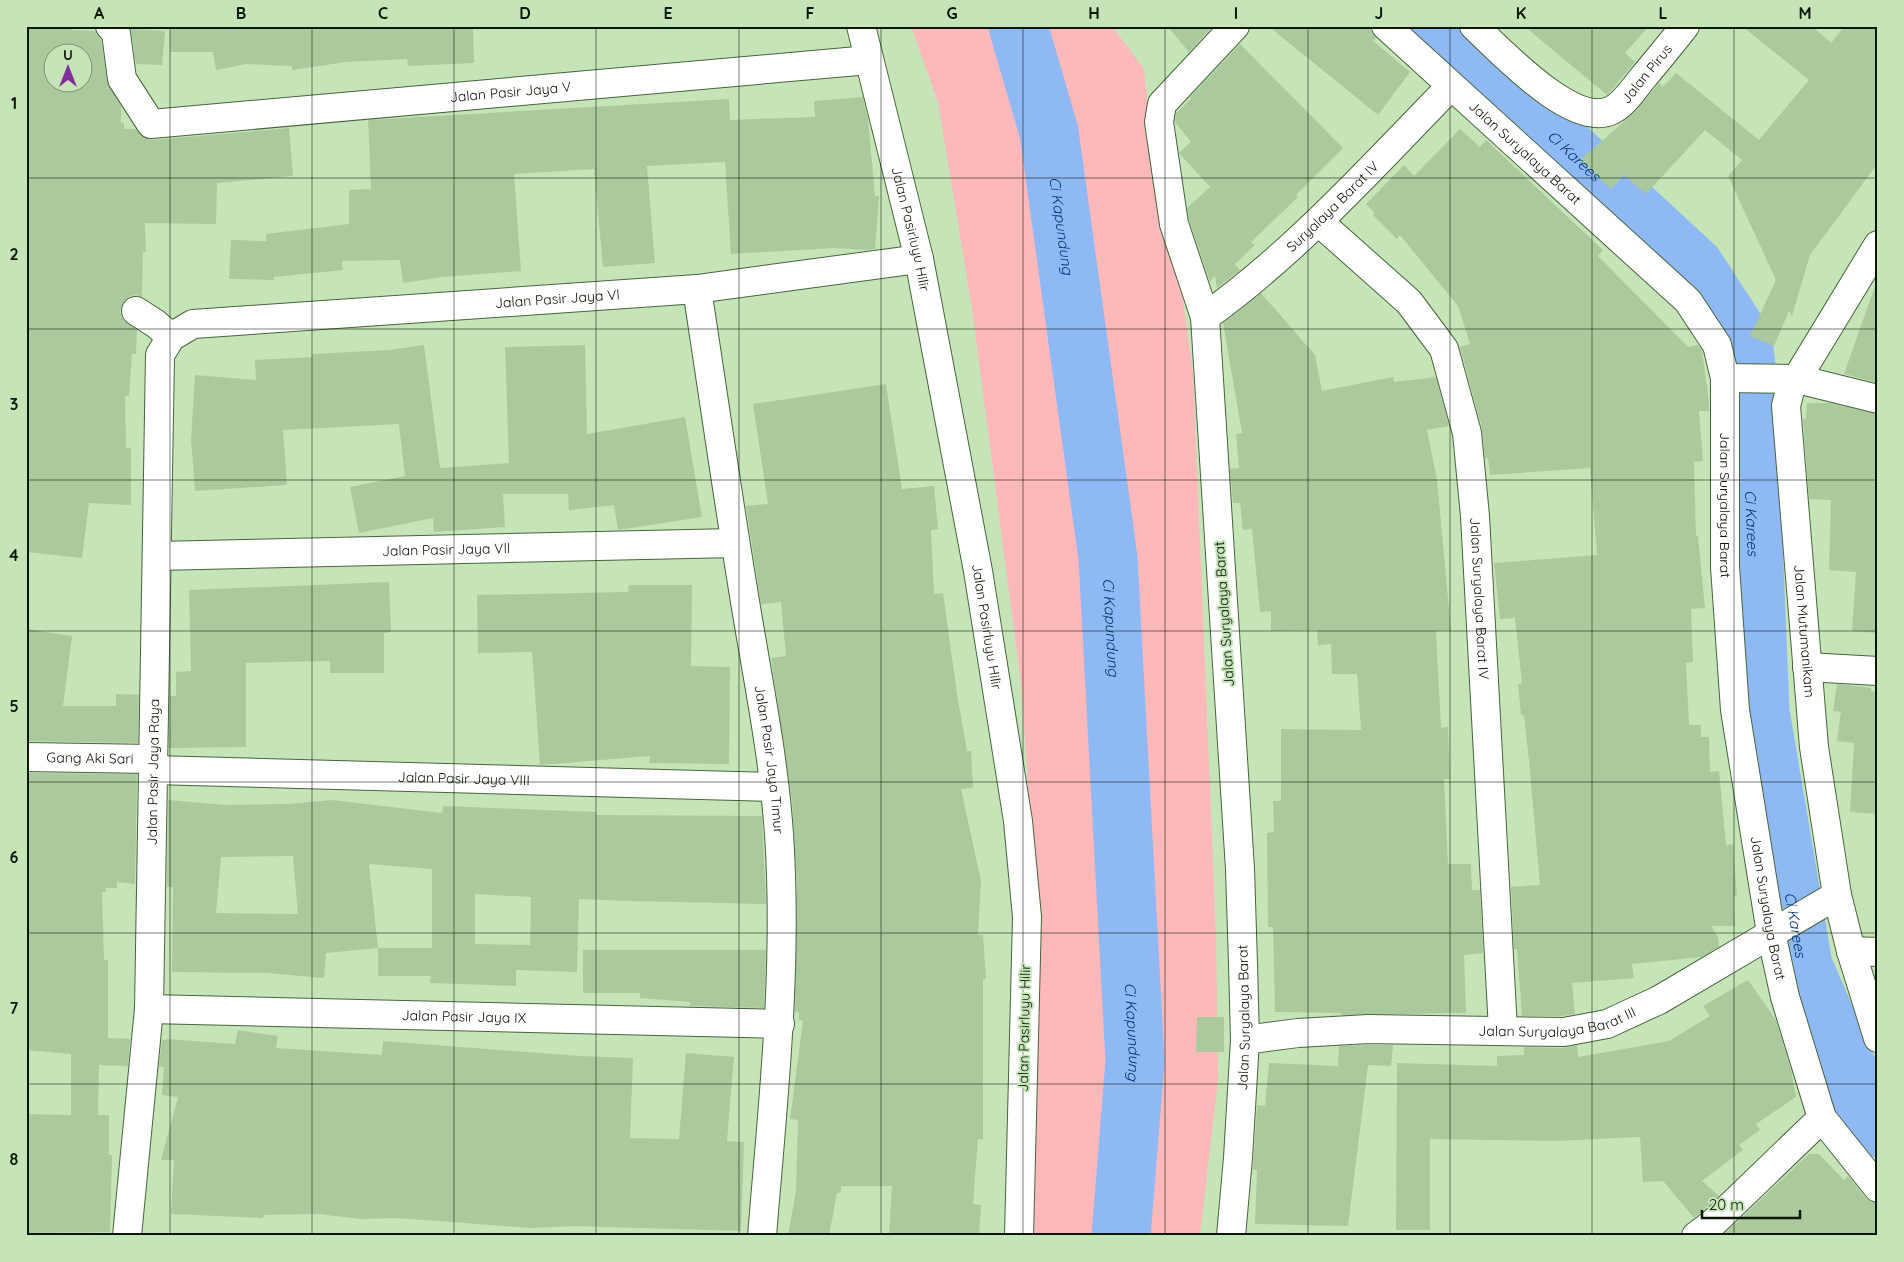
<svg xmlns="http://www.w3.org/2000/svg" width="1904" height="1262" viewBox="0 0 1904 1262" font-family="Quicksand,sans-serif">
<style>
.green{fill:#fdb8ba}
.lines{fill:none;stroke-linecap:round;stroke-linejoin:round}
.river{stroke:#8eb9f5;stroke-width:59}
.building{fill:#aaca9e;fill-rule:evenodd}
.street-casing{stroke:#48643d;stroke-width:30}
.secondary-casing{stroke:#48643d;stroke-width:30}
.street{stroke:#fff;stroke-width:28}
.secondary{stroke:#fff;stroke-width:28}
.grid{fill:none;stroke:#0c1707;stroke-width:1;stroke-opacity:0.55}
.labels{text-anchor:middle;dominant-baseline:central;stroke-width:4;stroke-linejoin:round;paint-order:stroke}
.street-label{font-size:14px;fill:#0c1707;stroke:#c5e5b8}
.water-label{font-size:15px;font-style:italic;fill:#013777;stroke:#c5e5b8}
.neatline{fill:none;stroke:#0c1707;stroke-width:2}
.grid-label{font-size:16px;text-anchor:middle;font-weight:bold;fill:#0c1707}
</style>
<rect width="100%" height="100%" fill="#c5e5b8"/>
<!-- green -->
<path class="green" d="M911 26H1112L1144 69 1157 192 1182 294 1193 372 1216 935 1218 1079 1200 1236H1028L1034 868 1021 684 972 309 938 102Z"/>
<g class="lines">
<!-- river -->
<g class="river">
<path id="s1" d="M1018 26 1049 132 1108 558 1135 1061 1121 1236"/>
<path id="s2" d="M1435 26 1695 267 1743 341 1746 366 1760 712 1803 966 1858 1093 1878 1128"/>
</g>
</g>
<!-- building -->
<g class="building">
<path d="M26 26H72L71 30 96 31 101 40 107 81 121 106V123H124V129H136L145 138 152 140 289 128 293 176 217 183 216 224 145 223 146 252H143L142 297 136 295 129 297 123 303 120 311 122 318 137 330 136 354H132L129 396H125L126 448H131V505L89 503 82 558 26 552ZM52 52H82V82H52Z"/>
<path d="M170 26H473L474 63 408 66 407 59 346 62 292 70V66L246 64 216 70 213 52H170Z"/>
<path d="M1167 26H1213L1189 52Z"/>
<path d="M1268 26H1371V31L1376 38 1373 41 1410 72 1378 115Z"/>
<path d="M1524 26H1649L1625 53 1635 62 1607 95Z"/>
<path d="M1742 26H1812L1831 43 1845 26H1878V163L1810 255 1792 316 1789 311 1774 346 1750 336 1776 280 1728 176 1742 160 1705 130 1646 194 1624 175 1611 189 1580 160 1635 112 1659 83 1663 87 1676 73 1759 140 1809 80Z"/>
<path d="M131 29 165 31 162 65 136 64Z"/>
<path d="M1240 44 1343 148 1296 195 1298 197 1251 242 1255 245 1235 264 1240 270 1217 288 1215 276 1210 282 1189 220 1187 208 1210 187 1179 153 1191 142 1175 122 1176 113 1191 99 1190 97Z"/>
<path d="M863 97 868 120 875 196H879L875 249 867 250 834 248 731 254 725 162 647 166 655 263 603 267 594 169 514 174 521 271 443 277 403 283 400 260 342 261 343 270 274 277V280L229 279 231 240 266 241V234L349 224V190L371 189 368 120 729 99 730 120 815 117 814 101Z"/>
<path d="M1460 129 1480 147 1486 140 1603 250 1598 256 1688 347 1698 345 1702 350 1709 403V411H1699L1703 461 1694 462 1696 536H1698L1705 608 1691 609 1693 662 1686 663 1689 725H1701V737H1709L1710 772 1719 771 1726 845 1733 844 1737 896 1734 897 1735 926H1711L1718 937 1719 947 1702 957 1632 964 1634 978 1572 983 1575 1014 1563 1016H1522L1517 949H1514L1511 887 1540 885 1529 761 1524 715H1521L1518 684 1522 683 1515 618 1500 619 1494 563 1597 555 1590 468 1490 475 1488 458H1485L1481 421H1480L1460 347 1470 344 1458 306 1400 235 1397 239 1373 215 1375 213 1366 204 1404 165 1414 176Z"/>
<path d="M1874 289 1878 290V383L1844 374Z"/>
<path d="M1261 293 1315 355 1322 391 1393 377 1394 382 1436 377 1449 426 1427 430 1437 480 1451 630 1436 631 1441 728 1448 727 1450 779H1444L1448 864H1471L1472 890H1480L1483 953 1464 955 1466 1013 1341 1015V1013L1275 1012 1273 927H1268L1267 833 1274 832 1273 801H1281V729L1361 730 1357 674H1332L1331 644 1318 645 1317 630 1271 631V611L1260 612 1252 529 1243 530 1240 503H1233L1230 469 1239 468 1236 434 1242 433 1223 323Z"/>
<path d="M424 345 440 468 509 463 505 347 585 345 587 434 685 417 702 517 618 530 614 505 569 510 568 494H503L505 527 434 532 433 518 359 533 350 487 405 476 399 424 283 430 287 485 195 491 191 440 195 375 256 380 255 360 312 357V354L390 350Z"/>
<path d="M886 384 902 489 934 486 938 529 931 530 934 594 943 593 957 694 967 751H971L973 788 961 789 981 881 978 935H983L986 979H983V1139H978L973 1204 981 1205 979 1236H889L892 1186H841V1193H837L829 1236H788L796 1191 798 1120 790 1119 803 1021 799 1020V1012H795L797 884 792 801 771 658 786 656 781 602 761 604 746 506 768 504 753 404Z"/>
<path d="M1807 403H1830L1878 414V633L1852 631 1856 572 1829 570 1831 500 1809 499 1803 418 1806 419Z"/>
<path d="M389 582 391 632 384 633V673H330V661L246 663V747L169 748 170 696H176V672L191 671 189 590Z"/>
<path d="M629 585H692L691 666 730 667 729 764 649 763 650 756 540 765 532 652 478 653 477 595 628 592Z"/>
<path d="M26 629 72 636 63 706H116V694L139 695 138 743 26 741 28 655H26Z"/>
<path d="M1837 684 1871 688V691L1878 692V814L1850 812 1854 743 1837 741 1841 712 1833 711Z"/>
<path d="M26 773 137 774 135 884 117 882V888H106V892H102L104 960H108V1038L130 1039 128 1066 99 1065 98 1115H109V1155H112L110 1232 26 1233V1114L71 1115V1054L26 1050Z"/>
<path d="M168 800 226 805 288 804 332 800 442 813 443 806 596 812V815L762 816 766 904 628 901 579 899 577 972 516 970V986L430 983 431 976H378V948L326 953 324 978 268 973 172 972 173 887H167ZM293 856 298 914 216 913 221 857ZM369 864 432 869V948H378ZM475 894 531 897 530 945 475 944Z"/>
<path d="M583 950H766L764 1008 690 1006V1002L640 998V993H583Z"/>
<path d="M1748 980 1776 1020 1791 1070 1796 1097 1756 1124 1760 1130 1739 1145 1743 1150 1702 1181 1719 1196 1694 1218 1663 1181 1643 1182 1640 1137 1556 1141 1430 1139V1230H1396L1397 1063 1497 1066V1056L1524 1055V1047L1564 1048 1577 1045 1578 1057 1669 1041 1710 1016 1703 1006Z"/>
<path d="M1197 1017H1224V1052H1196Z"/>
<path d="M238 1030 278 1036 276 1048 382 1055 383 1041 580 1056 633 1058 630 1138 679 1139 686 1053 734 1057 727 1141 744 1142 741 1231 574 1226 531 1228 397 1218 361 1219 318 1214 264 1215 263 1218 171 1214 174 1160H161L178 1097 162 1095 164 1067 159 1066 162 1040H166V1039L235 1044Z"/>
<path d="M1368 1045H1393L1391 1066 1368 1065 1348 1226 1255 1224 1257 1170H1253L1257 1105 1265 1106 1269 1063 1338 1066 1339 1046Z"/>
<path d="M1809 1154H1819L1844 1180 1848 1176 1866 1198 1872 1202 1878 1203V1236H1722Z"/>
</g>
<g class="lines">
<!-- street casing -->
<g class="street-casing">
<g id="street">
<path id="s3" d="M110 26 116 33 122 79 151 124 869 60"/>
<path id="s4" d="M861 26 919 259 978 571 1018 821 1027 917 1019 1236"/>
<path id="s5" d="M1386 26 1688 301 1717 345 1725 378V567L1735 710 1771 933 1785 997 1822 1118 1878 1188"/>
<path id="s6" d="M1474 26C1501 51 1574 130 1612 110 1624 104 1633 90 1641 80 1656 62 1671 44 1685 26"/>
<path id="s7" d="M1319 222 1409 302 1444 349 1467 433 1475 516 1503 1030"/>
<path id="s8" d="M697 289C712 387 726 485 742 583 755 666 773 749 779 834 788 968 773 1102 762 1236"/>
<path d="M136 311 156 324 171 337"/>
<path id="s9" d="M1205 317C1297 251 1372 167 1451 86"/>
<path d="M1725 378 1797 379 1878 399"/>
<path id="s10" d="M157 556 735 543"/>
<path d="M1807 667 1878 671"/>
<path id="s11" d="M26 757 153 759"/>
<path id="s12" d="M153 770 774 787"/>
<path d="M1851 951 1878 952"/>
<path id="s13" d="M149 1009 780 1024"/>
<path id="s14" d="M1245 1040 1298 1033 1368 1029 1564 1032 1607 1024 1659 1000 1837 895"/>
<path id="s15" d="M127 1236 149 1009 160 355 171 337 193 324 697 289 919 259"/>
<path id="s16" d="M1231 1236 1238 1158 1245 1040 1243 964 1240 869 1205 317 1174 224 1159 122 1162 104 1235 26"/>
<path d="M1696 1236 1712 1224 1822 1118"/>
</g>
</g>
<!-- secondary casing -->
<g class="secondary-casing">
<g id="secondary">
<path id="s17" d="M1878 245 1790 390 1786 406 1814 747 1837 895 1851 951 1878 1038"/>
</g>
</g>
<!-- street -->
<use href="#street" class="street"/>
<!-- secondary -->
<use href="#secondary" class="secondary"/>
</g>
<!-- grid -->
<path class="grid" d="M170 26V1236M312 26V1236M454 26V1236M596 26V1236M739 26V1236M881 26V1236M1023 26V1236M1165 26V1236M1308 26V1236M1450 26V1236M1592 26V1236M1734 26V1236M26 178H1878M26 329H1878M26 480H1878M26 631H1878M26 782H1878M26 933H1878M26 1084H1878"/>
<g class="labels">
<!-- street labels -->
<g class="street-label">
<text stroke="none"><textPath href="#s6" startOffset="219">Jalan Pirus</textPath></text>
<text stroke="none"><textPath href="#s3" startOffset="470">Jalan Pasir Jaya V</textPath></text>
<text stroke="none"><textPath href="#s5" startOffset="188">Jalan Suryalaya Barat</textPath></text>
<text stroke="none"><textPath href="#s9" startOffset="169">Suryalaya Barat IV</textPath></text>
<text stroke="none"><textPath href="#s4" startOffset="209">Jalan Pasirluyu Hilir</textPath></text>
<text stroke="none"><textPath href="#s15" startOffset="1294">Jalan Pasir Jaya Vl</textPath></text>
<text stroke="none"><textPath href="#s5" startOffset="622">Jalan Suryalaya Barat</textPath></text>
<text stroke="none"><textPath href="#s10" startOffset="289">Jalan Pasir Jaya Vll</textPath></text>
<text stroke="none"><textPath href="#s7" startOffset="432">Jalan Suryalaya Barat IV</textPath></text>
<text transform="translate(1224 614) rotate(-94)">Jalan Suryalaya Barat</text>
<text stroke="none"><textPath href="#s4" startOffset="614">Jalan Pasirluyu Hilir</textPath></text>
<text stroke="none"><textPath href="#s17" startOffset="412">Jalan Mutumanikam</textPath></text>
<text stroke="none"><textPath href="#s11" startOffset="64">Gang Aki Sari</textPath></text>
<text stroke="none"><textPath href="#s8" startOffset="476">Jalan Pasir Jaya Timur</textPath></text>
<text stroke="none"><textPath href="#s15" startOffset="465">Jalan Pasir Jaya Raya</textPath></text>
<text stroke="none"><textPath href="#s12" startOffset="311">Jalan Pasir Jaya VIII</textPath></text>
<text stroke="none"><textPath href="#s5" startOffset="1028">Jalan Suryalaya Barat</textPath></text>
<text stroke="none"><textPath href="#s13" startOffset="315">Jalan Pasir Jaya IX</textPath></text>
<text stroke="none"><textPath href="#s16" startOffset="219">Jalan Suryalaya Barat</textPath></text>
<text stroke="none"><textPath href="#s14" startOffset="314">Jalan Suryalaya Barat III</textPath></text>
<text transform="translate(1024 1028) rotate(-89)">Jalan Pasirluyu Hilir</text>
</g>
<!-- water labels -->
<g class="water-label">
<text stroke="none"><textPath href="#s2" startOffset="190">Ci Karees</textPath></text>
<text stroke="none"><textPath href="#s1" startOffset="205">Ci Kapundung</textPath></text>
<text stroke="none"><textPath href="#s2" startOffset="625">Ci Karees</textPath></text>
<text stroke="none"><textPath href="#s1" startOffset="610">Ci Kapundung</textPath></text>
<text stroke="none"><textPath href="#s2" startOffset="1030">Ci Karees</textPath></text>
<text stroke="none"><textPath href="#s1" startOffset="1015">Ci Kapundung</textPath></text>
</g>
</g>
<!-- border -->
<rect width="1904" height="1262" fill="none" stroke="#c5e5b8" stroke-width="55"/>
<!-- north arrow -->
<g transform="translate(68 68)"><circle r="24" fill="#c5e5b8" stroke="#7b9371"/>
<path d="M0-4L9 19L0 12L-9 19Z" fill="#822e9d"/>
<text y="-8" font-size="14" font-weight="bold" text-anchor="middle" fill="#0c1707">U</text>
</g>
<!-- scale -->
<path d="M1702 1210v8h98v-8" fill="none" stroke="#0c1707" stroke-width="2.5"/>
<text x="1709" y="1210" font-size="15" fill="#0c1707" stroke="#c5e5b8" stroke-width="4" paint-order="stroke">20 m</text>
<rect x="28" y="28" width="1848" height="1206" class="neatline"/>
<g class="grid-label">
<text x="99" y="19">A</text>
<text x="241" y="19">B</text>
<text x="383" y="19">C</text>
<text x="525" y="19">D</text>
<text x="668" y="19">E</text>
<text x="810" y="19">F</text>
<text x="952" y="19">G</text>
<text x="1094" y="19">H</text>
<text x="1236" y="19">I</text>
<text x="1379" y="19">J</text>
<text x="1521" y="19">K</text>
<text x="1663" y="19">L</text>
<text x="1805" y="19">M</text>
<text x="14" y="109">1</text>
<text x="14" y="260">2</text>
<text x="14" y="410">3</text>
<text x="14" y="561">4</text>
<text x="14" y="712">5</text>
<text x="14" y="863">6</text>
<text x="14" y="1014">7</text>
<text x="14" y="1165">8</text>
</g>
</svg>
